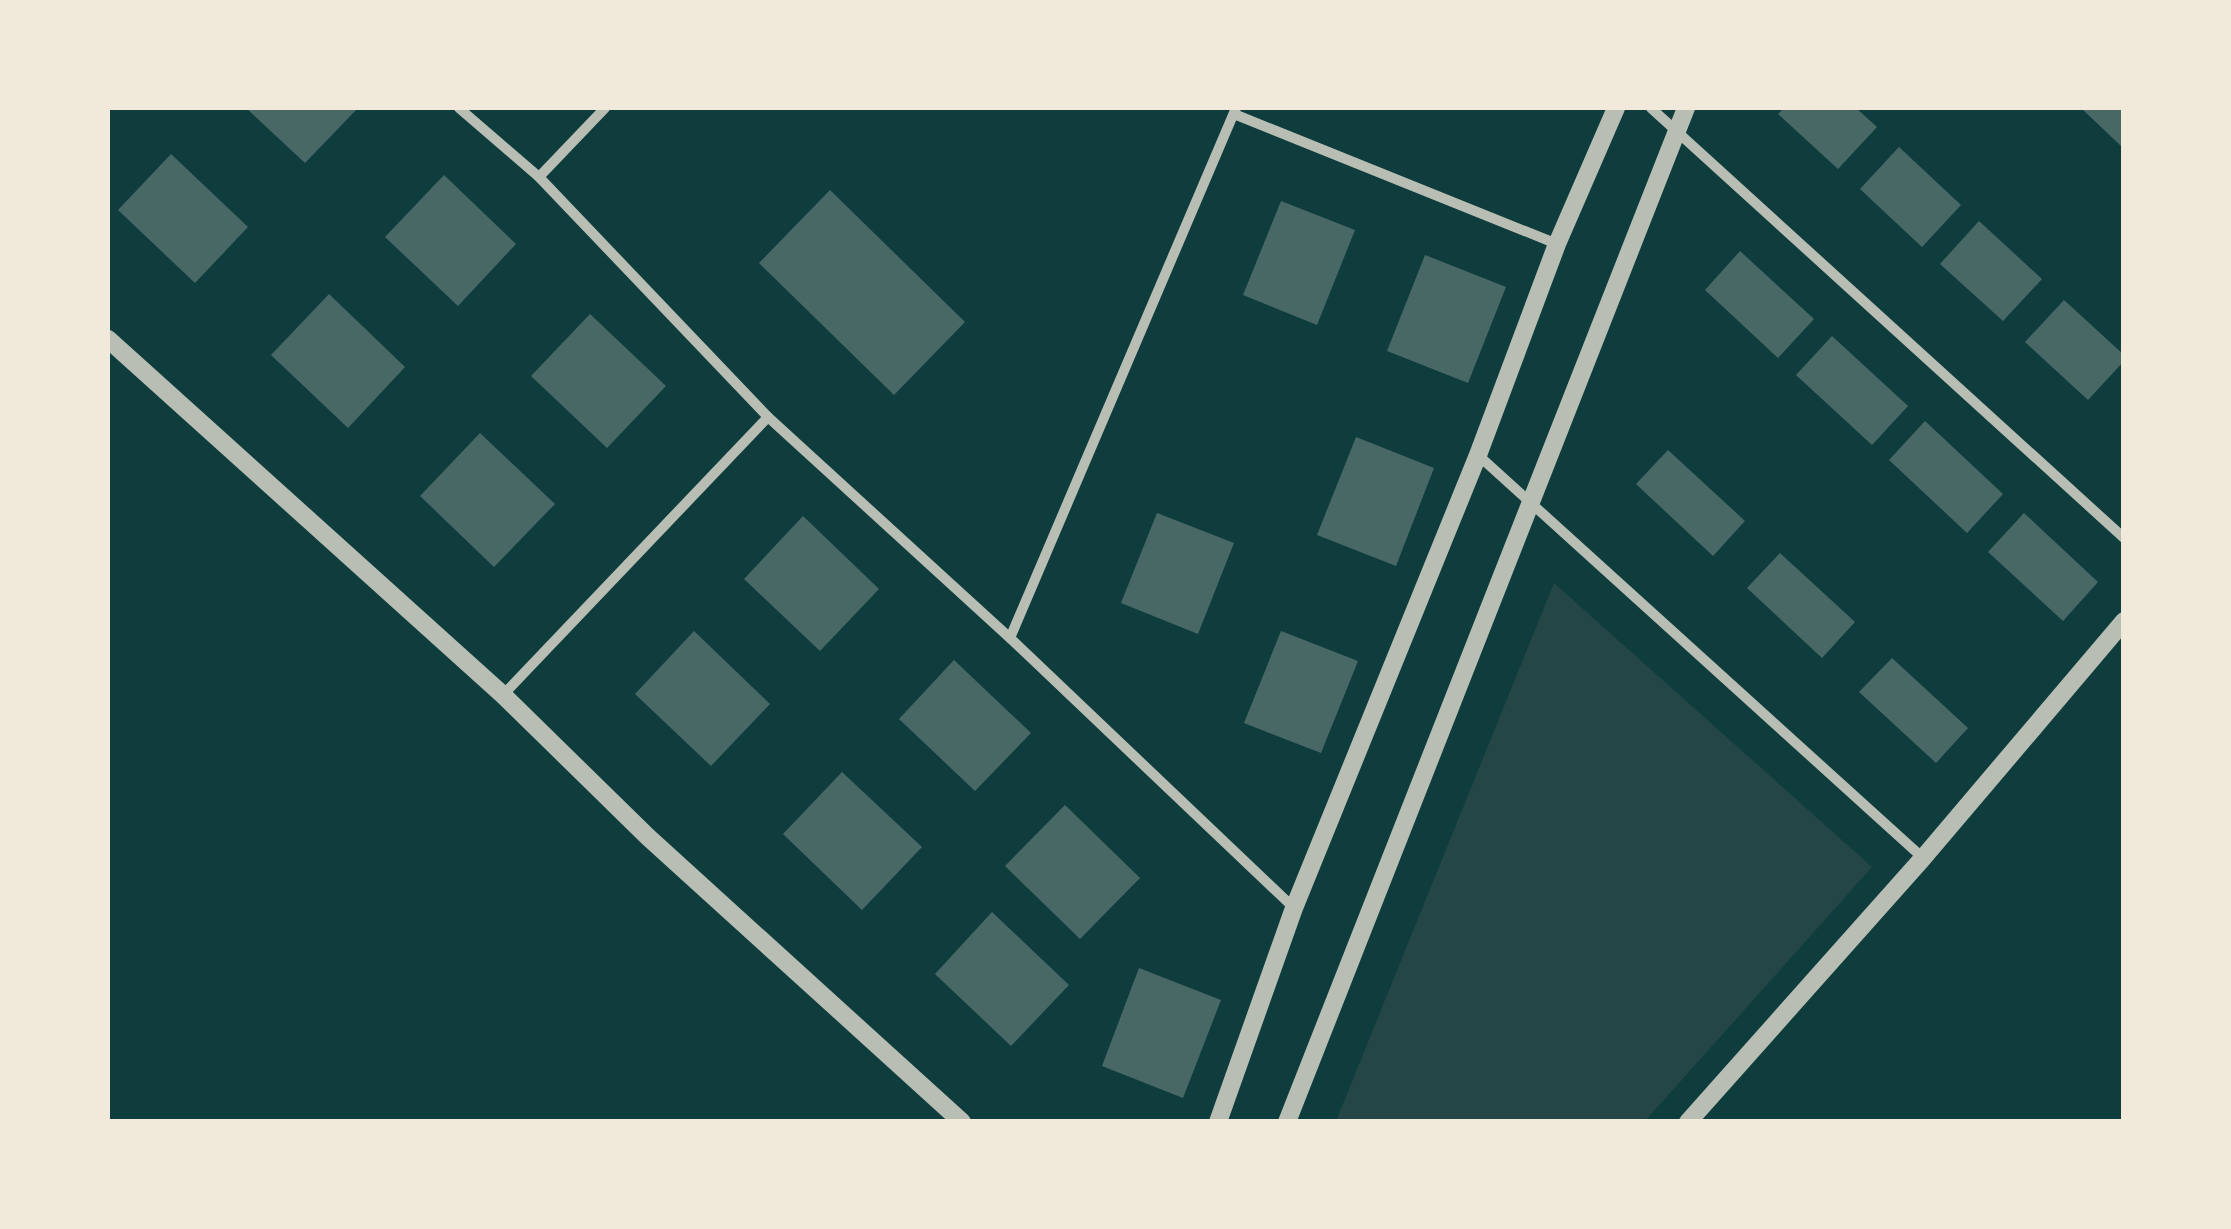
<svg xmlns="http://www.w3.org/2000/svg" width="2231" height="1229" viewBox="0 0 2231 1229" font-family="Raleway,sans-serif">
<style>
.green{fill:#244646}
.building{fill:#486865}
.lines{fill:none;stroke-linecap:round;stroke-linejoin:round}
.minor{stroke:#b8beb3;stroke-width:10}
.tertiary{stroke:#b8beb3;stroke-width:18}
</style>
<rect width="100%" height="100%" fill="#0f3d3e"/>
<!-- green -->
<path class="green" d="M1554 583 1872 867 1645 1121H1336Z"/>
<!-- building -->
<g class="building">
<path d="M246 108H358L305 163Z"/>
<path d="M1784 108H1856L1877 127 1838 169 1778 114Z"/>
<path d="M2081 108H2124V144L2121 146Z"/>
<path d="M1899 147 1961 205 1922 247 1860 189Z"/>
<path d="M171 154 248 227 195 283 118 210Z"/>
<path d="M444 175 516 244 458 306 385 237Z"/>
<path d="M830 190 965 322 894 395 759 263Z"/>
<path d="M1281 201 1355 230 1317 325 1243 295Z"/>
<path d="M1979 221 2042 279 2003 321 1940 264Z"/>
<path d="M1740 251 1814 319 1778 358 1705 290Z"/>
<path d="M1425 255 1506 287 1468 383 1387 351Z"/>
<path d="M329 294 405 367 348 428 271 355Z"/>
<path d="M2064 300 2124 355V361L2088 400 2025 342Z"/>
<path d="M590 314 666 386 607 448 531 376Z"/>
<path d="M1832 336 1908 406 1872 445 1796 375Z"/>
<path d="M1925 421 2003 494 1967 533 1889 460Z"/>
<path d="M480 433 555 504 494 567 420 496Z"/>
<path d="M1356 437 1434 468 1396 566 1317 535Z"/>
<path d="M1668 450 1745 521 1713 556 1636 484Z"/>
<path d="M1157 513 1234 543 1198 634 1121 603Z"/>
<path d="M2024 513 2098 582 2063 621 1988 552Z"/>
<path d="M803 516 879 589 820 651 744 579Z"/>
<path d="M1780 553 1855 622 1822 658 1747 588Z"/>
<path d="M694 631 770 704 711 766 635 694Z"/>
<path d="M1281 631 1358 661 1321 753 1244 723Z"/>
<path d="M1892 658 1968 728 1936 763 1859 692Z"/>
<path d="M954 660 1031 733 975 791 899 719Z"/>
<path d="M842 772 922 847 862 910 783 834Z"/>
<path d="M1065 805 1140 878 1080 939 1005 866Z"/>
<path d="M992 912 1069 985 1011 1046 935 974Z"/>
<path d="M1139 968 1221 1000 1183 1098 1102 1066Z"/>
</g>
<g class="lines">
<!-- minor -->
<g class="minor">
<path d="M459 108 539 177 768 417 1010 638 1294 908"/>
<path d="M1651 108 2124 538"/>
<path d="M1234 114 1557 244"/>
<path d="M539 177 605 108"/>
<path d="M1478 455 1923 858"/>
<path d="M1010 638 1236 108"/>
<path d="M503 695 768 417"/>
</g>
<!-- tertiary -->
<g class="tertiary">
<path d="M108 339 503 695 648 837 962 1122"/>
<path d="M1218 1122 1294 908 1478 455 1557 244 1616 108"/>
<path d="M1287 1122 1686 108"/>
<path d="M1688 1122 1923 858 2124 621"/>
</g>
</g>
<!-- border -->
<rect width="2231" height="1229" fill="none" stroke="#f1e9da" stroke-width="220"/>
</svg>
